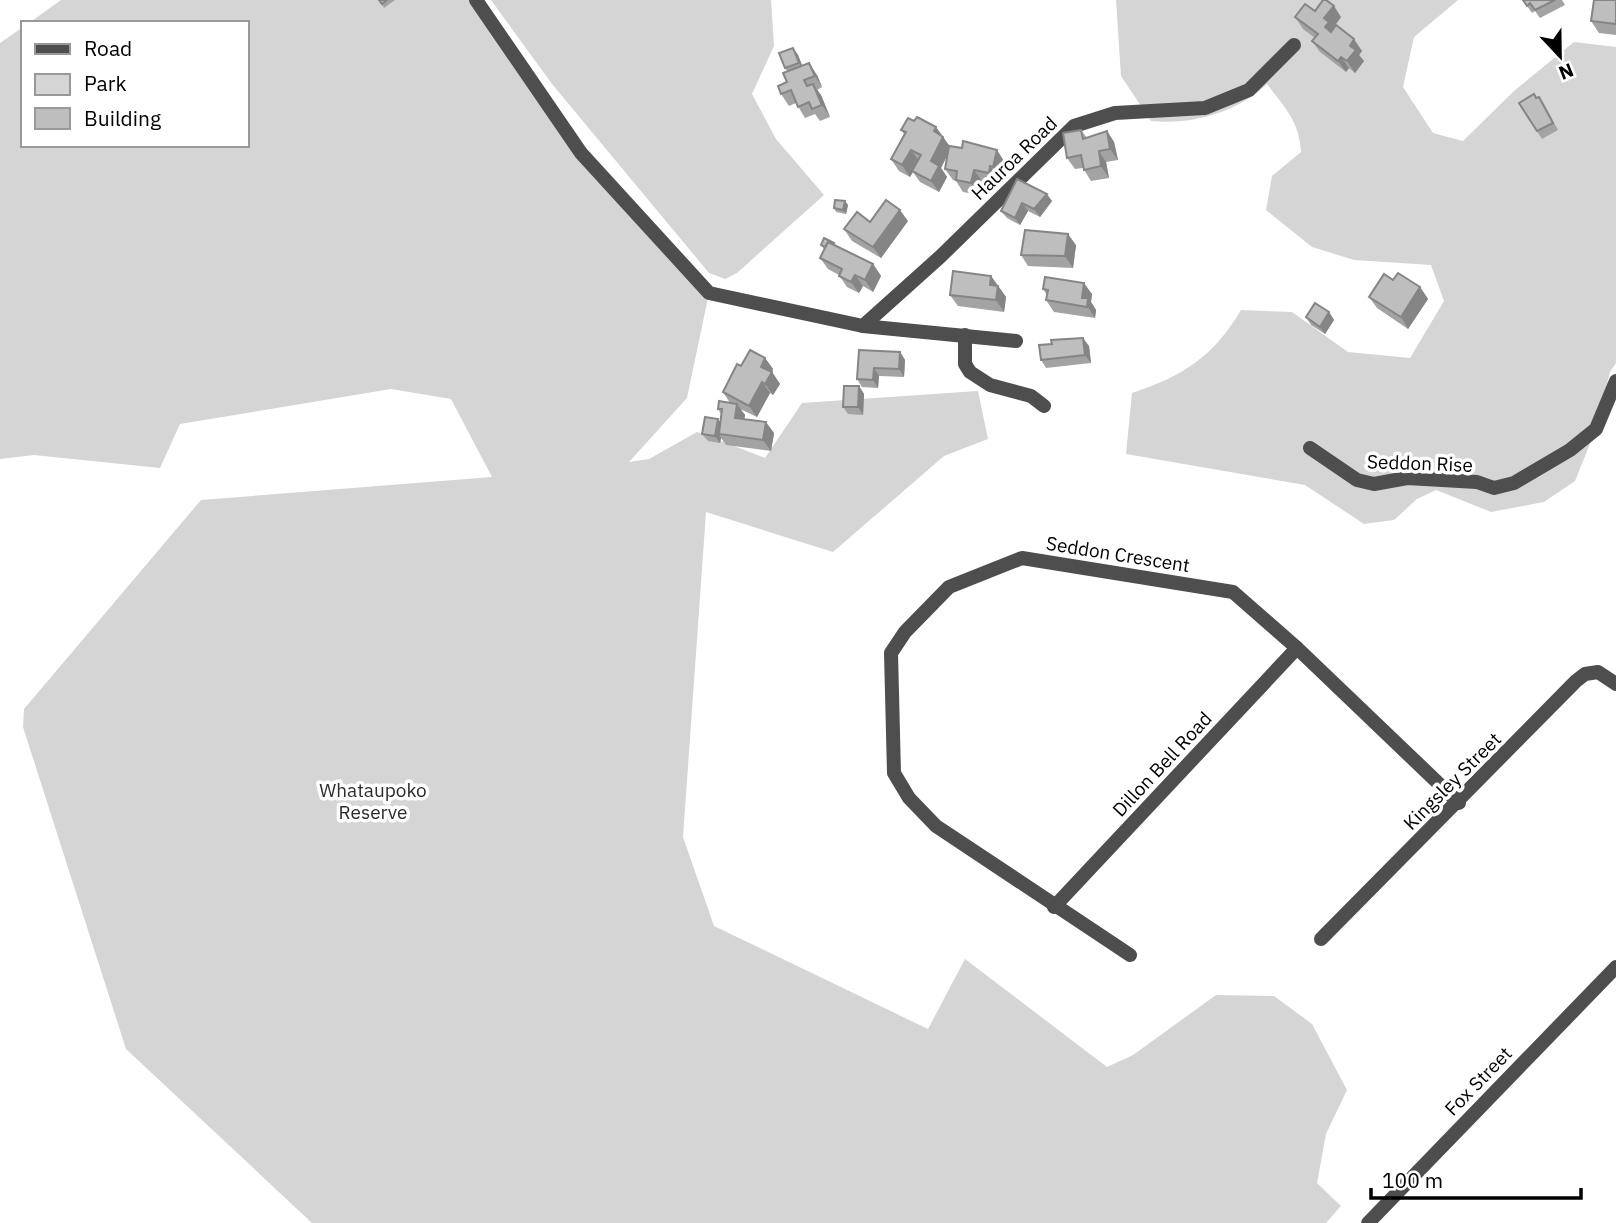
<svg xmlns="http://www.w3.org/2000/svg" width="1616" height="1223" viewBox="0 0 1616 1223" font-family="'IBM Plex Sans',sans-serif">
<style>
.green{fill:#d5d5d5}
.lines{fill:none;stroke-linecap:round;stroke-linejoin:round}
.street{stroke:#4e4e4e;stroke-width:14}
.wall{fill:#a3a3a3}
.shaded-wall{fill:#858585}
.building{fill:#bebebe;stroke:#858585;stroke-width:2}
.labels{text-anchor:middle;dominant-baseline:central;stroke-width:7;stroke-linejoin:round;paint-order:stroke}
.street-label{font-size:19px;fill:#000;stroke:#fff}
.park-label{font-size:19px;fill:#2c2c2c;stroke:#fff}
</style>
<rect width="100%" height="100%" fill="#fff"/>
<!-- green -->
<g class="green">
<path d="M61 0H476L581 153 709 293 687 398 629 462 649 459 697 432 765 458 802 403 978 391 988 439 944 456 833 552 706 512 683 837 714 926 928 1029 965 959 1107 1067 1133 1055 1216 995 1274 996 1312 1024 1347 1090 1326 1134 1317 1183 1341 1206 1326 1223H312L126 1049 23 727 24 709 201 500 492 477 451 399 391 389 180 424 160 468 34 455 0 459V43L23 27V145H247V23H29Z"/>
<path d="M491 0H771L774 46 752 94 776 139 824 195 737 273 725 279 709 273 552 84Z"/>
<path d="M1116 0H1458L1414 37 1403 87 1433 133 1463 141 1514 91 1574 42 1616 47V363L1610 372 1594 434 1575 481 1544 502 1491 512 1436 490 1417 499 1394 520 1364 524 1305 485 1126 454 1132 393C1183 376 1213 357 1241 310L1292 312 1348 352 1410 358 1444 301 1431 265 1354 260 1312 247 1266 210 1272 176 1301 152C1299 121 1286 109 1267 84 1237 113 1191 125 1151 121L1121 76Z"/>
</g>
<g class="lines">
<!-- street -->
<g class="street">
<path d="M476 0 581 153 709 293 863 326 941 256 1074 126 1115 113 1205 108 1249 90 1294 45"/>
<path d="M863 326 1016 341"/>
<path d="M965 335V364L970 372 990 385 1031 396 1044 406"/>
<path d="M1310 448 1357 480 1374 484 1407 478 1477 482 1494 488 1514 483 1570 450 1596 429 1616 381"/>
<path d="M1054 907 1297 648"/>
<path d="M1321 939 1576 681 1585 674 1598 672 1616 684"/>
<path d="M1130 955 936 826 909 798 894 773 891 653 905 632 949 587 1022 558 1233 592 1297 648 1459 803"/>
<path d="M1368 1223 1616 967"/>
</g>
</g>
<!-- wall -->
<g class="wall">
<path d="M379 0H395L384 8Z"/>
<path d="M1523 0H1562L1565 5 1540 18 1535 11 1532 13Z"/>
<path d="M1616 0V35L1599 33 1591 21Z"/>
<path d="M1315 11 1341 17 1333 28 1362 51 1359 55 1364 61 1355 73 1349 68 1346 72 1320 52 1312 41 1315 38 1303 29 1295 17Z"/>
<path d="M793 48 798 55 802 66 817 75 822 87 817 90 821 95 830 117 820 121 815 114 805 118 796 103 789 106 781 94 787 82V71L785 68Z"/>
<path d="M1536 98 1544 104 1558 130 1542 139 1519 103Z"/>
<path d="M914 121 936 127 949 146 1004 161 1001 178H998L997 184 982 181 979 195 963 192 956 181 953 180 945 169 947 155 941 168 947 177 939 192 920 182 913 172 910 177 899 171 891 159 904 134 901 130Z"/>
<path d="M1081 130 1087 138 1107 131 1114 142 1118 160 1106 162 1109 178 1091 181 1083 168 1075 169 1067 158Z"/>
<path d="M1017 179 1052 201 1040 217 1028 211 1020 225 1007 218 1001 211Z"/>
<path d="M848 205 846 214 836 212 834 208Z"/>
<path d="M908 221 881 258 852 241 844 229 870 222Z"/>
<path d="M834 243 836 246 873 264 881 276 873 292 863 286 859 293 847 287 839 275 828 269 820 258 824 249 821 245Z"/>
<path d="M1076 245 1073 268 1028 266 1021 255Z"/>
<path d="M991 276 1006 297 1004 312 958 306 950 295Z"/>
<path d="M1393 280 1420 287 1428 299 1408 329 1377 308 1369 297Z"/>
<path d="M1043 289 1092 294 1091 302 1096 310 1095 318 1054 312 1046 300 1047 295Z"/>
<path d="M1329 312 1334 320 1325 334 1311 325 1306 317Z"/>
<path d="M1089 346 1091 363 1046 368 1041 360Z"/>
<path d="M900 352 905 360 904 377 879 376 878 388 862 387 857 379Z"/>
<path d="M765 358 773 369 772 372 780 384 773 395 770 393 757 417 740 409 745 415 744 419 774 433 771 451 726 445 721 438 720 443 708 441 702 434 718 419 720 422 721 414 718 409 730 403 723 392 741 366Z"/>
<path d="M859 386 864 394 863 415 848 414 843 407Z"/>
</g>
<!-- shaded-wall -->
<g class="shaded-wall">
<path d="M1334 6 1341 17 1333 28 1337 33 1333 39 1325 27 1324 18Z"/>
<path d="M1354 39 1362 51 1359 55 1364 61 1355 73 1347 61 1350 46Z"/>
<path d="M793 48 798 55 804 70 799 63Z"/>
<path d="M1341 57 1349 68 1346 72 1338 61Z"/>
<path d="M809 63 817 75 822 87 815 76Z"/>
<path d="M813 84 821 95 830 117 822 105Z"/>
<path d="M936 127 951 148 941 168 947 177 939 192 931 181 934 131Z"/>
<path d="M1107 131 1114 142 1118 160 1110 149Z"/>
<path d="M911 150 919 161 910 177 902 165Z"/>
<path d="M997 150 1004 161 1001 178 993 167Z"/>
<path d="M1099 151 1106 162 1109 178 1101 166Z"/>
<path d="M990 166 998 178 997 184 989 173Z"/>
<path d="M974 170 982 181 979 195 971 183Z"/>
<path d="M1047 194 1052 201 1040 217 1034 209Z"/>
<path d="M845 201 848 205 846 214 843 210Z"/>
<path d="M1022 203 1028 211 1020 225 1015 218Z"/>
<path d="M900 210 908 221 881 258 873 247Z"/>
<path d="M1068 234 1076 245 1073 268 1065 256Z"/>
<path d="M873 264 881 276 873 292 865 280Z"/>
<path d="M855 275 863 286 859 293 851 282Z"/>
<path d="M991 276 1006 297 1004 312 996 300 990 285Z"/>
<path d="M1084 283 1092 294 1091 302 1096 310 1095 318 1082 298Z"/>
<path d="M1420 287 1428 299 1408 329 1401 317Z"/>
<path d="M1329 312 1334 320 1325 334 1320 327Z"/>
<path d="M1083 338 1089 346 1091 363 1085 355Z"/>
<path d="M900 352 905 360 904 377 899 369Z"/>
<path d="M765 358 773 369 770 376 772 372 780 384 773 395 765 384 761 367Z"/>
<path d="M874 368 879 376 878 388 873 380Z"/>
<path d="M762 382 770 393 757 417 749 406Z"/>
<path d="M859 386 864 394 863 415 858 407Z"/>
<path d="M737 404 745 415 743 429 735 418Z"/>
<path d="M718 419 724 427 719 434 721 438 720 443 715 436Z"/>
<path d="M766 422 774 433 771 451 763 440Z"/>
</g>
<!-- building -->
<g class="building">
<path d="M379 0H387L382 4Z"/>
<path d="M1323 0H1326L1334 6 1324 18 1329 22 1325 27 1331 32 1336 25 1354 39 1350 46 1356 50 1347 61 1341 57 1338 61 1312 41 1318 34 1295 17 1305 4 1315 11Z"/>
<path d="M1523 0H1555L1535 10 1530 3 1527 6Z"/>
<path d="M1594 0H1616V24L1591 21Z"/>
<path d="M793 48 799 63 785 68 779 53Z"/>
<path d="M809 63 815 76 804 80 807 86 813 84 822 105 812 109 809 102 798 107 791 90 781 94 778 86 787 82 783 73Z"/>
<path d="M1534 94 1536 98 1539 97 1553 123 1537 131 1519 103Z"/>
<path d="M917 117 936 127 934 131 943 137 931 161 939 166 931 181 912 171 921 155 911 150 902 165 891 159 906 132 901 130 908 118 914 121Z"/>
<path d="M1081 130 1083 139 1107 131 1110 149 1099 151 1101 166 1084 170 1081 155 1067 158 1063 133Z"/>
<path d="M963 141 997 150 993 167 990 166 989 173 974 170 971 183 956 180 957 171 945 169 949 146 962 148Z"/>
<path d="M1017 179 1047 194 1034 209 1022 203 1015 218 1001 211Z"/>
<path d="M835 200 845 201 843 210 834 208Z"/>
<path d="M886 200 900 210 873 247 844 229 857 212 870 222Z"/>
<path d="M1025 230 1068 234 1065 256 1021 255Z"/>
<path d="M824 238 834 243 833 245 828 242 825 247 821 245Z"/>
<path d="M828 242 873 264 865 280 855 275 851 282 839 276 842 269 820 258Z"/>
<path d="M953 271 991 276 990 285 998 286 996 300 950 295Z"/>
<path d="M1398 273 1420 287 1401 317 1369 297 1384 274 1393 280Z"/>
<path d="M1045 277 1084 283 1082 298H1088L1087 307 1046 300 1048 290 1043 289Z"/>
<path d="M1315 303 1329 312 1320 327 1306 317Z"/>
<path d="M1083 338 1085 355 1041 360 1039 345 1052 344 1051 340Z"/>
<path d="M750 350 765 358 761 367 772 372 765 384 762 382 749 406 723 392 737 364 741 366Z"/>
<path d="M859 350 900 352 899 369 874 368 873 380 857 379Z"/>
<path d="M844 386H859L858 407H843Z"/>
<path d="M719 401 737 404 735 418 766 422 763 440 719 434 722 409H718Z"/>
<path d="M705 417 718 419 715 436 702 434Z"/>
</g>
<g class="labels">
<!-- street labels -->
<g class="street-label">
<text transform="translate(1014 158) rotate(-44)">Hauroa Road</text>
<text transform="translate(1420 463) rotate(2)">Seddon Rise</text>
<text transform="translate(1118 554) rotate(9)">Seddon Crescent</text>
<text transform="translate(1162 764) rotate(-47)">Dillon Bell Road</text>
<text transform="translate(1452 781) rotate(-45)">Kingsley Street</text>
<text transform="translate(1478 1081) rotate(-46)">Fox Street</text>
</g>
<!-- park labels -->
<g class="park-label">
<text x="373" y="790">Whataupoko<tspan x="373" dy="22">Reserve</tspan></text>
</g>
</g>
<!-- legend -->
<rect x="21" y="21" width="228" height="126" fill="#ffffff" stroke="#999999" stroke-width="2"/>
<rect x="35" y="44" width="35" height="10" fill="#4e4e4e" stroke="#999999" stroke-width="2"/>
<text x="84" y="56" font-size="21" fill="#000000">Road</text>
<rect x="35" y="74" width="35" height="21" fill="#d5d5d5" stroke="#999999" stroke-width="2"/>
<text x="84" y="91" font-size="21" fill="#000000">Park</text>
<rect x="35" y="108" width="35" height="21" fill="#bebebe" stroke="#999999" stroke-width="2"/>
<text x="84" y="126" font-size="21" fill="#000000">Building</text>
<!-- north arrow -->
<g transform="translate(1560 56) rotate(158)" stroke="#ffffff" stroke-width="5" paint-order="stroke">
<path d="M0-5L12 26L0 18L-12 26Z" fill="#000000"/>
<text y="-10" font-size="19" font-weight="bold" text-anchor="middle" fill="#000000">N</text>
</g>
<!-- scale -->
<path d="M1371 1188v10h210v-10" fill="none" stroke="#000000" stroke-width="3.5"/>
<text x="1382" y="1188" font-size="21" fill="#000000" stroke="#ffffff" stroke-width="5" paint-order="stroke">100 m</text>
</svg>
